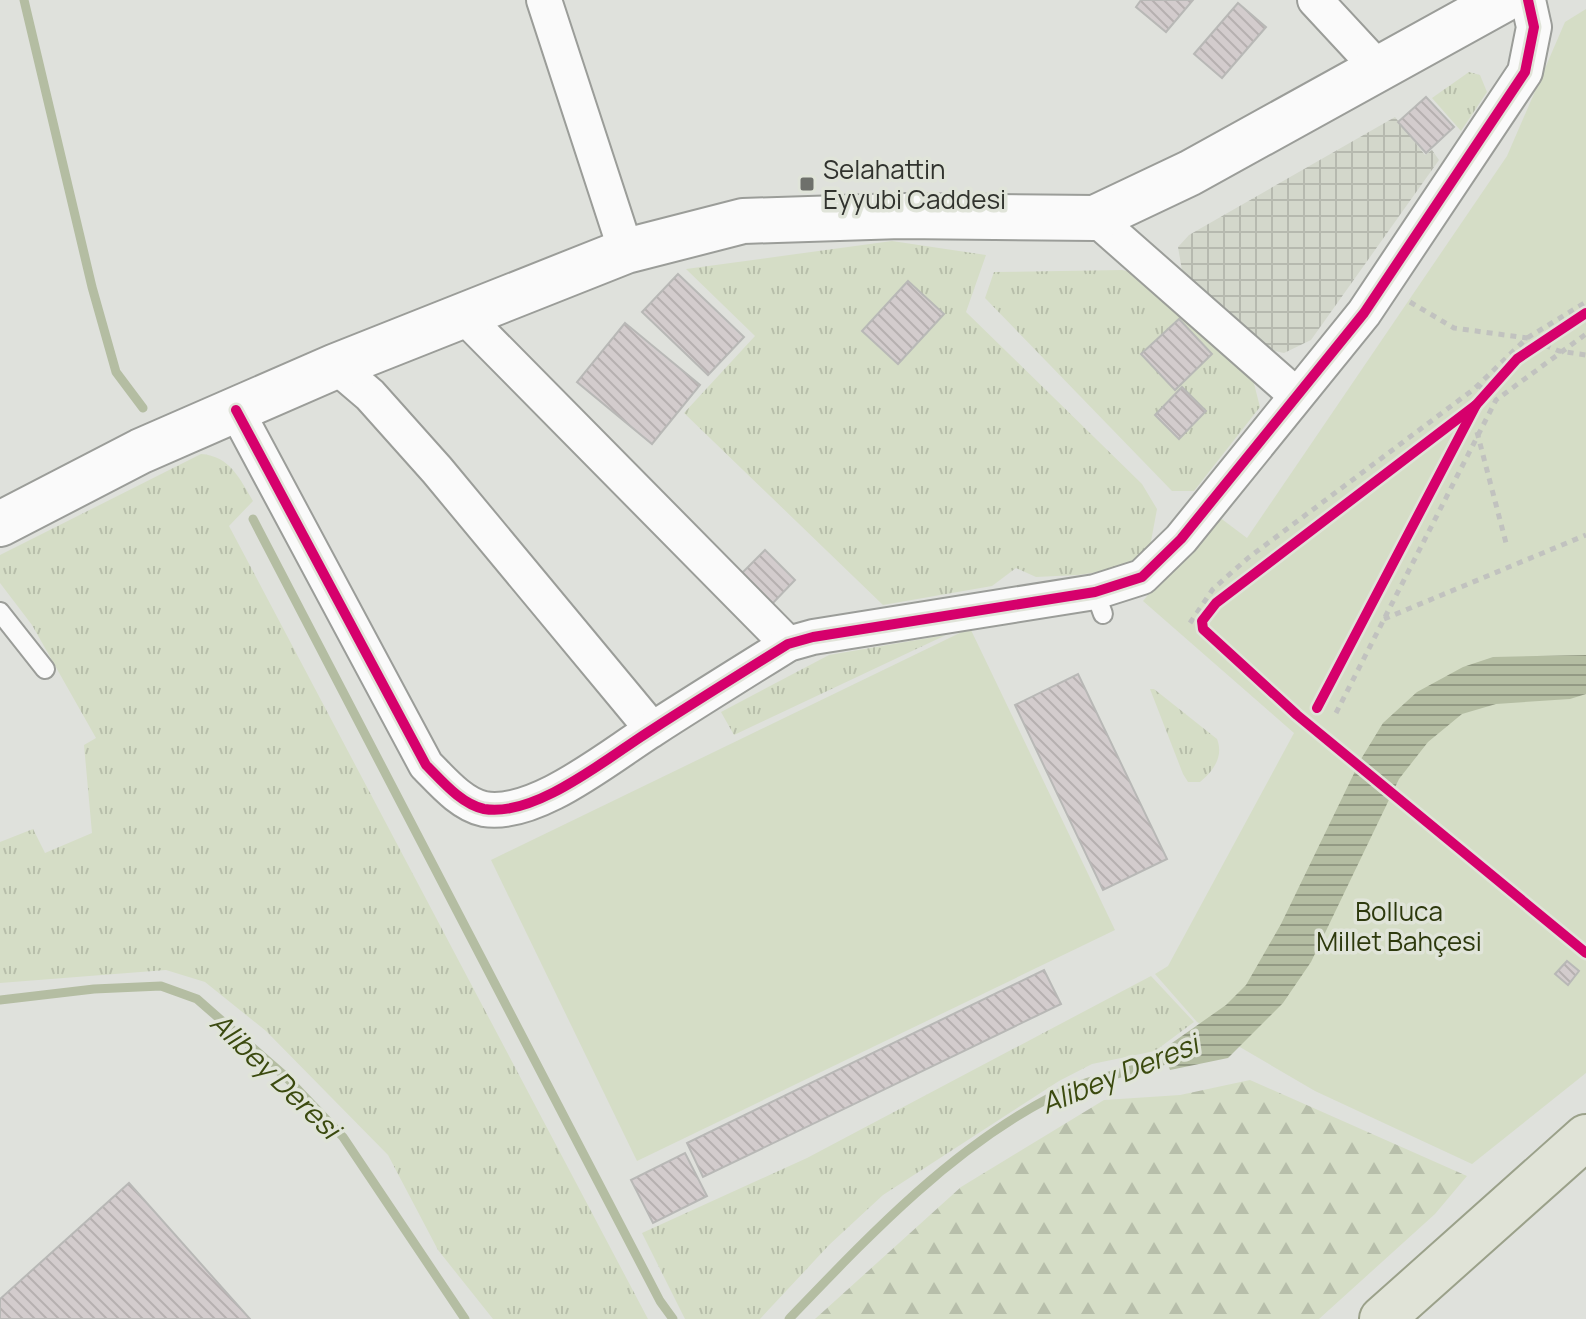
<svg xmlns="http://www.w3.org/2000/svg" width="1586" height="1319" viewBox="0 0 1586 1319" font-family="Manrope,sans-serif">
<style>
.industrial{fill:url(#industrial-grid)}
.grass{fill:url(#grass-tufts)}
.forest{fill:url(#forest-firs)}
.green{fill:#d5ddc6}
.water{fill:url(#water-rules)}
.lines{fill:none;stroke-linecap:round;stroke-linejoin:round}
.stream{stroke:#b4bda2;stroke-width:9}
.building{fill:url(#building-back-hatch);stroke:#b8b8b6;stroke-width:2}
.service-casing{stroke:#9b9d99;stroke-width:22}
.minor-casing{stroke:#9b9d99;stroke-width:38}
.tertiary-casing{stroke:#9b9d99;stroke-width:48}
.primary-casing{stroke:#9ba18a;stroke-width:48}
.path{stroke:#c1c2bf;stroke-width:5;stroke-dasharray:6 6;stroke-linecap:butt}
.service{stroke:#fafafa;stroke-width:18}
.minor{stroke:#fafafa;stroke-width:34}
.tertiary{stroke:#fafafa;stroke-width:44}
.primary{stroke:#e0e3d7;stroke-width:44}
.cycleway-casing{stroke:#e0e4d9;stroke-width:15}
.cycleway{stroke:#d6006c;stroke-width:10}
.poi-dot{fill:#6e706b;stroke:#e0e4d9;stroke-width:3}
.labels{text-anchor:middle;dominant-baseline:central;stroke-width:7;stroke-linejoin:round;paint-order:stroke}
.poi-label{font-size:26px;fill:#31332e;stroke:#e0e4d9;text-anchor:start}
.park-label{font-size:26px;fill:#2d390d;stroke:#e0e4d9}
.water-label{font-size:28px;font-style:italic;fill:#3b4a0f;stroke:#e0e4d9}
</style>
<defs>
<pattern id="industrial-grid" width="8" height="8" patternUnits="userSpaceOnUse" patternTransform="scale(2)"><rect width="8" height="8" fill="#d3d7cb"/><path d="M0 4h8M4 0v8" fill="none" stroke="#b6b9af"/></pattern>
<pattern id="grass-tufts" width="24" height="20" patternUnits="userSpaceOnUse" patternTransform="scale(2)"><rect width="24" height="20" fill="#d5ddc6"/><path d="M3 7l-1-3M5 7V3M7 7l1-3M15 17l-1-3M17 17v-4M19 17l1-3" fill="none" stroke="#b7beaa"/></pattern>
<pattern id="forest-firs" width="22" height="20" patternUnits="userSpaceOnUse" patternTransform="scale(2)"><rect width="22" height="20" fill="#d5ddc6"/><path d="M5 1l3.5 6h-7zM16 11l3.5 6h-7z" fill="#b7beaa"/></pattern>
<pattern id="water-rules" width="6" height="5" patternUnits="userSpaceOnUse" patternTransform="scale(2)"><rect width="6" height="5" fill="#b4bda2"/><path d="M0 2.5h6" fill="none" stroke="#939a84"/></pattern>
<pattern id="building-back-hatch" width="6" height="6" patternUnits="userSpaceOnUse" patternTransform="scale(2)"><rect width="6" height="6" fill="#d3cccd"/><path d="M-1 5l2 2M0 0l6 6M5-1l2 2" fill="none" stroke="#b6b0b0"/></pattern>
</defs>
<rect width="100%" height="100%" fill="#dfe1dc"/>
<!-- industrial -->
<path class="industrial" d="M1395 117 1425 155 1432 150 1439 160 1311 340 1284 353 1266 349 1184 282 1178 247 1189 235Z"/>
<!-- grass -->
<g class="grass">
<path d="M1469 72 1480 75 1487 92 1461 131 1432 98Z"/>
<path d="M892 241 986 255 966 312 1142 484 1157 509 1149 552 1120 569 1078 575 1036 577 1016 568 992 586 883 605 684 413 755 336 686 269Z"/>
<path d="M1122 270 1145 275 1251 372 1260 407 1194 491H1172L985 298 994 272Z"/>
<path d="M201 454C230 456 240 479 253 501L229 526 648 1319H493L438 1250 388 1155 266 1031 205 982 166 970 0 983V842L33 829 45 853 92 833 84 745 96 738 32 625 0 583V555Z"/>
<path d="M946 635 734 735 721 712 829 655Z"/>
<path d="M1150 689H1154L1217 739C1224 757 1213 771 1200 782H1188L1183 774Z"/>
<path d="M1151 976 1194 1022 1155 1051 1092 1064 1059 1081 883 1195 829 1245 760 1319H685L642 1233 807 1158Z"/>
</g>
<!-- forest -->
<path class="forest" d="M1250 1080 1467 1176 1435 1214 1319 1319H815L961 1187 1104 1100 1180 1095Z"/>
<!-- green -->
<g class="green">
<path d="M1586 9V1073L1472 1164 1315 1091 1197 1022 1155 974 1168 966 1294 733 1143 601 1215 514 1247 538 1507 156 1565 22Z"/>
<path d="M970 628 1115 930 637 1161 491 860Z"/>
</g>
<!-- water -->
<path class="water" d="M1586 655V694L1570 699 1496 704 1462 714 1428 742 1399 779 1311 962 1283 1003 1228 1058 1170 1070 1162 1050 1226 1005 1246 985 1281 924 1361 759 1383 723 1417 692 1463 667 1493 657Z"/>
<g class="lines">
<!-- stream -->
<g class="stream">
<path d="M24 0 92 287 116 372 143 408"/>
<path d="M253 519 660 1301 673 1319"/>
<path d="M0 1000 94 989 161 986 197 999 286 1077 343 1137 465 1319"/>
<path d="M789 1319C867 1238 947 1152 1049 1098 1090 1077 1135 1072 1177 1056"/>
</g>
</g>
<!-- building -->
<g class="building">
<path d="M1141 0H1193L1166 32 1136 7Z"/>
<path d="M1238 3 1266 27 1222 78 1194 54Z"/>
<path d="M1426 97 1454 127 1426 153 1398 122Z"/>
<path d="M678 274 744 337 708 375 642 312Z"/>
<path d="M908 281 944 314 898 364 862 331Z"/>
<path d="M1179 319 1212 354 1175 390 1141 354Z"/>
<path d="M625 323 700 385 652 444 577 382Z"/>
<path d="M1182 387 1206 411 1179 439 1155 415Z"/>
<path d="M765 550 795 580 771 605 741 574Z"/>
<path d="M1078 674 1167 859 1103 890 1015 705Z"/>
<path d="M1567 961 1579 971 1568 985 1555 974Z"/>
<path d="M1044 970 1061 1004 703 1177 687 1143Z"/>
<path d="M685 1153 707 1196 653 1223 631 1180Z"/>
<path d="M129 1183 250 1319H0V1299Z"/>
</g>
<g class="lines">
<!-- service casing -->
<g class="service-casing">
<g id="service">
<path d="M1095 592 1103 614"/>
<path d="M0 612 45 669"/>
</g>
</g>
<!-- minor casing -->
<g class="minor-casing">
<g id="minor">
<path d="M544 0 626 251"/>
<path d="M1315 0 1379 69"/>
<path d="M1095 218 1296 395"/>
<path d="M463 315 788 644"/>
<path d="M336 366 370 395 437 470 652 729"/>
<path d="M236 410 426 765C442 781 461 804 484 809 536 818 611 755 653 729 698 700 743 672 788 644L813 637 1095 592 1142 577 1181 539 1364 313 1525 72 1534 27 1528 0"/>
</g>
</g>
<!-- tertiary casing -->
<g class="tertiary-casing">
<path id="tertiary" d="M0 524 141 451 336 366 626 251 743 221 901 216 1095 218 1190 173 1503 0"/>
</g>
<!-- primary casing -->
<g class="primary-casing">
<path id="primary" d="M1382 1319 1586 1137"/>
</g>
<!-- path -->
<g class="path">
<path d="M1410 302 1454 328 1527 338 1559 351 1586 355"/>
<path d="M1478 385 1496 400"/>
<path d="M1477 432 1506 543"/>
<path d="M1384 619 1586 535"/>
<path d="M1190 623 1213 589 1248 558 1474 389 1527 338 1586 302"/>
<path d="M1336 713 1496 400 1586 334"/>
</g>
<!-- service -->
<use href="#service" class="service"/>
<!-- minor -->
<use href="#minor" class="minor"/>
<!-- tertiary -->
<use href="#tertiary" class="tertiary"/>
<!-- primary -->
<use href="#primary" class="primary"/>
<!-- cycleway casing -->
<g class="cycleway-casing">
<g id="cycleway">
<path d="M1476 405 1216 603 1202 621 1203 629 1297 715 1586 953"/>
<path d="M236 410 426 765C442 781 461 804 484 809 536 818 611 755 653 729 698 700 743 672 788 644L813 637 1095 592 1142 577 1181 539 1364 313 1525 72 1534 27 1528 0"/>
<path d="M1317 708 1476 405 1517 359 1586 313"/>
</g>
</g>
<!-- cycleway -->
<use href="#cycleway" class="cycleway"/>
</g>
<!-- markers -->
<rect class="poi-dot" x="799" y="176" width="16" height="16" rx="4"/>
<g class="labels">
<!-- poi labels -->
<g class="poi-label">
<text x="823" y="169">Selahattin<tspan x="823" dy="30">Eyyubi Caddesi</tspan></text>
</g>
<!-- park labels -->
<g class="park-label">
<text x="1399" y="911">Bolluca<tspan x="1399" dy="30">Millet Bahçesi</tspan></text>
</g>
<!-- water labels -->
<g class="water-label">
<text transform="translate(1119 1073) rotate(-22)">Alibey Deresi</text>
<text transform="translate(276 1075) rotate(44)">Alibey Deresi</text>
</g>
</g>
</svg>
